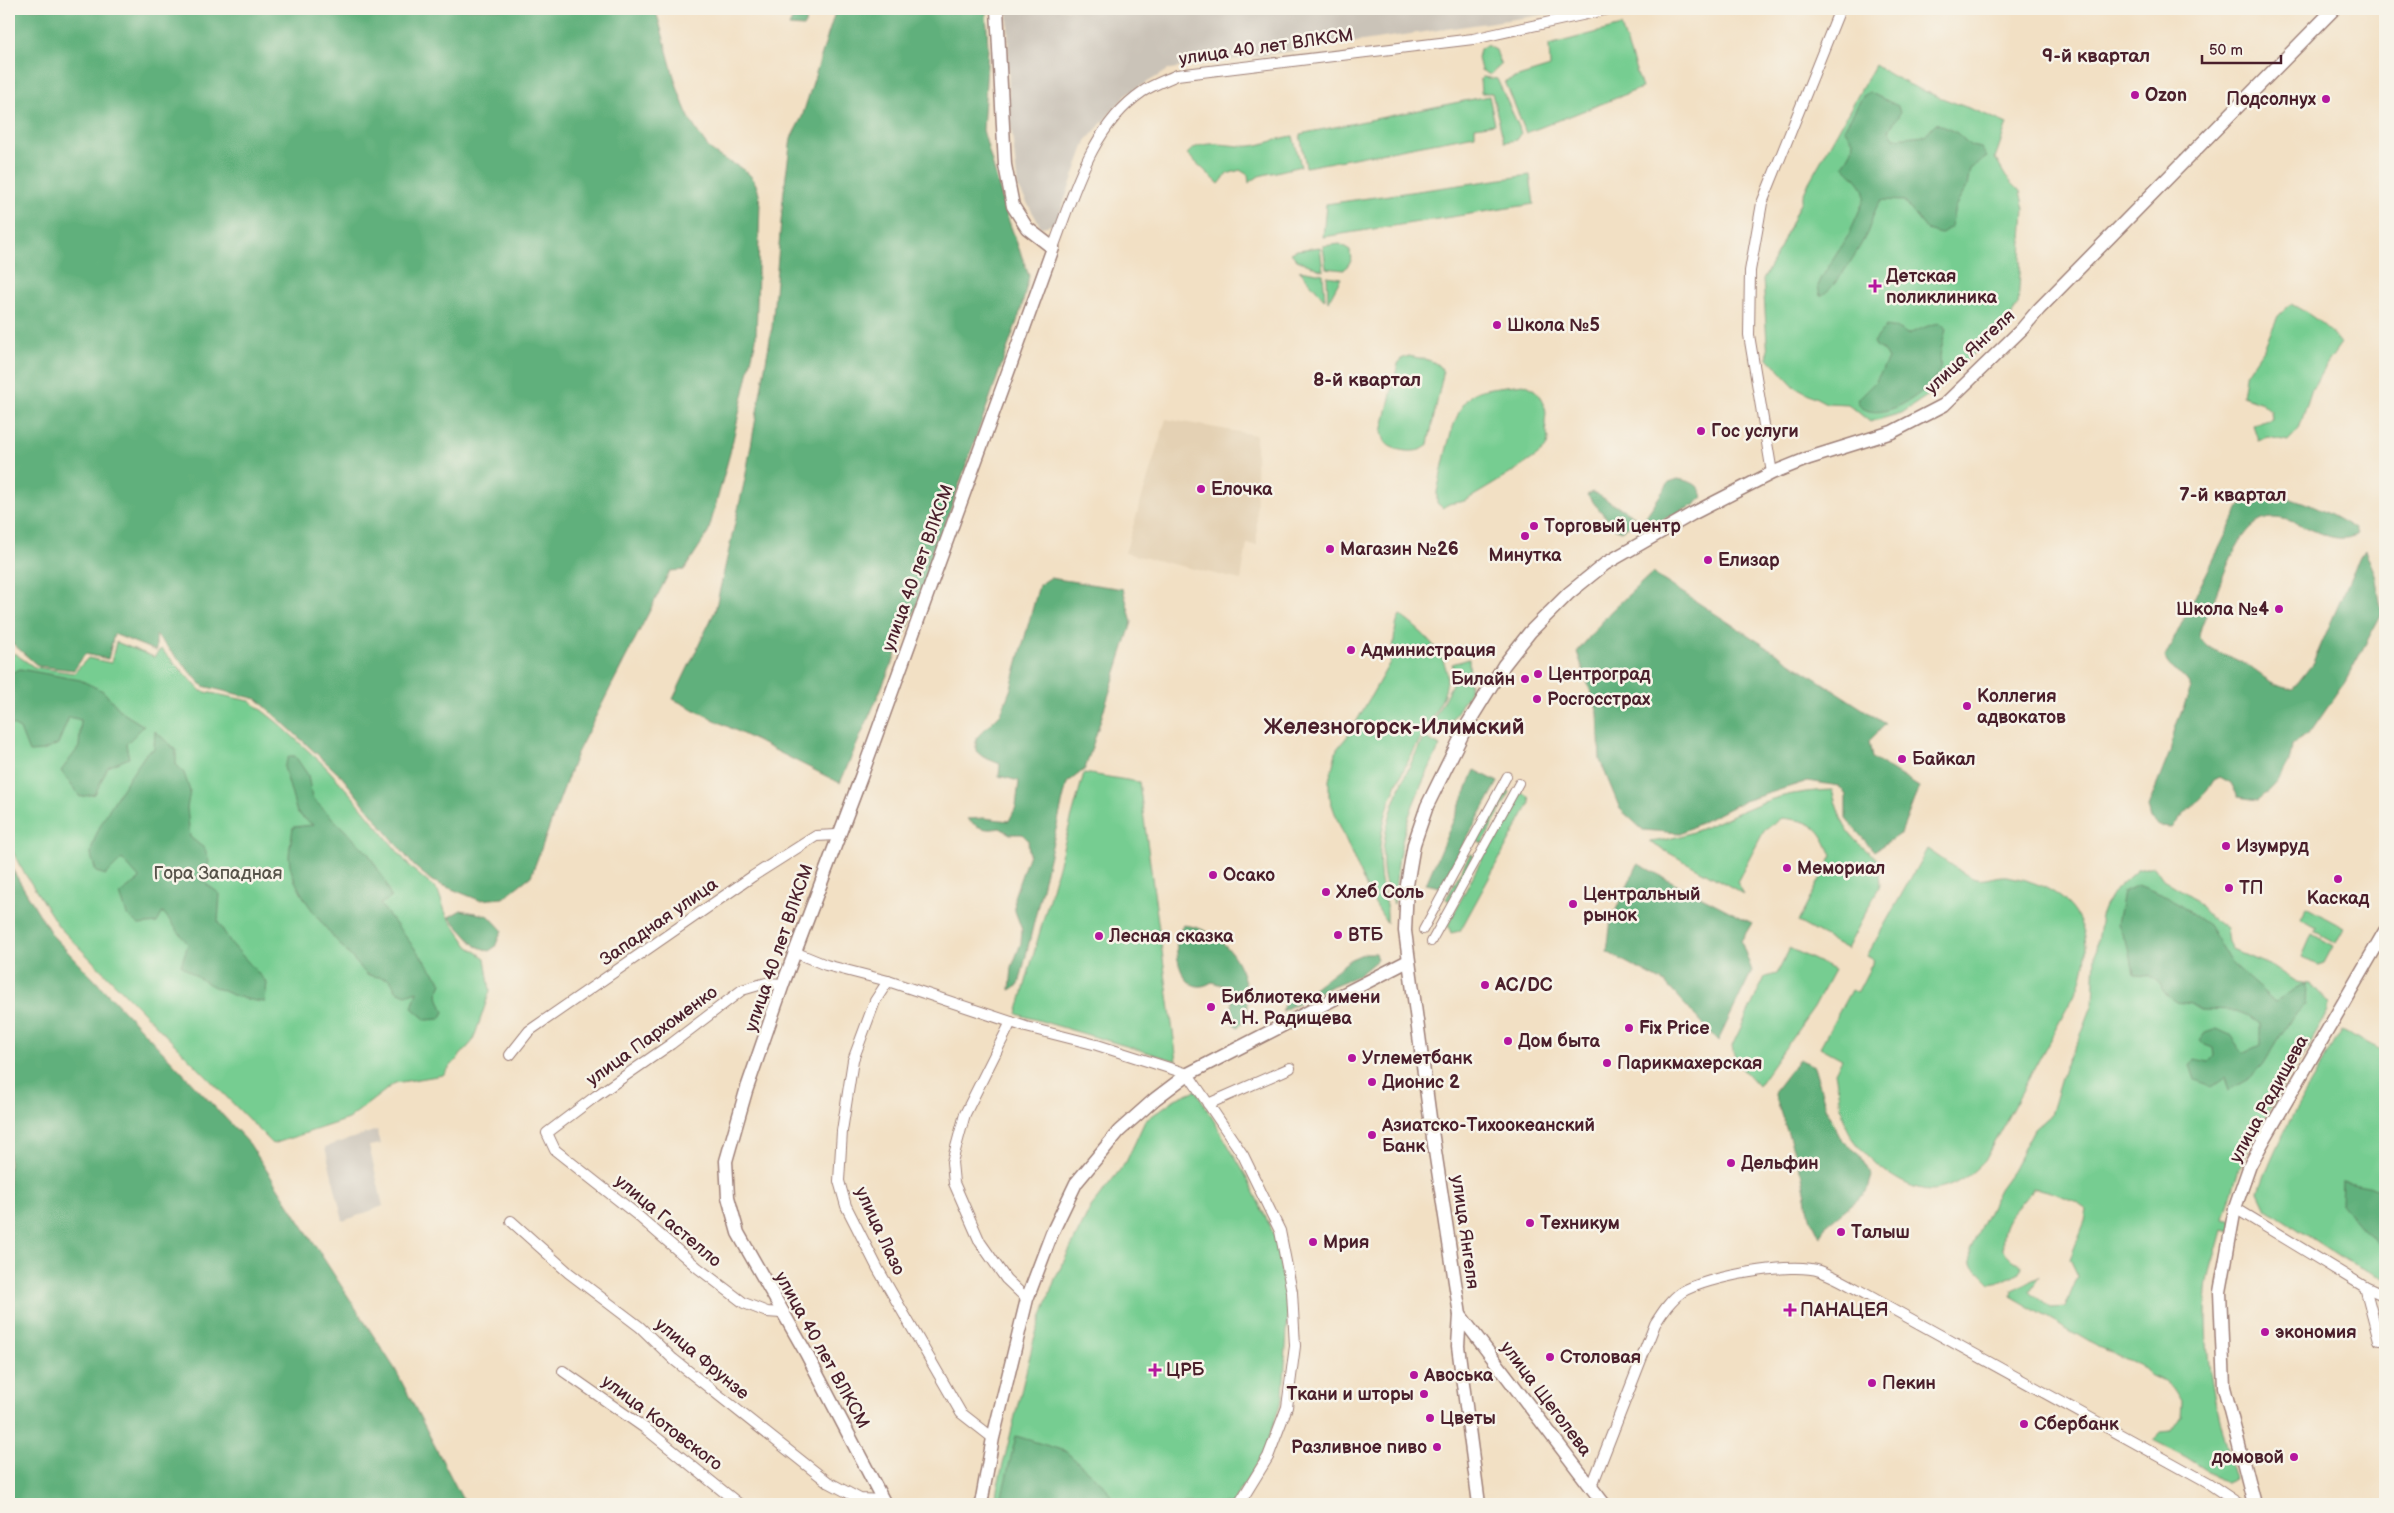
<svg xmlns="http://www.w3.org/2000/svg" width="2394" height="1513" viewBox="0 0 2394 1513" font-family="'Balsamiq Sans',sans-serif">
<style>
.built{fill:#e4d1b4}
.industrial{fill:#cac3b8}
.green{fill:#76cd91;stroke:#60765e}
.forest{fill:#60b07b;stroke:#556853}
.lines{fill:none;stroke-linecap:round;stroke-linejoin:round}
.pedestrian-casing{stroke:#9e8078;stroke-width:10}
.minor-casing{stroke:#9e8078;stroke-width:12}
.tertiary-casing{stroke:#9e8078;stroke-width:15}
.pedestrian{stroke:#fff;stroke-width:8}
.minor{stroke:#fff;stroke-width:10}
.tertiary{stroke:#fff;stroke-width:12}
.poi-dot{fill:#b5179e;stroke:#f7f3e8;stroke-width:2}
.labels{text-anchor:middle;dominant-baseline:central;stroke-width:5;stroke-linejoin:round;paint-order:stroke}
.street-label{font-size:18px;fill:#4a1f2b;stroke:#f7f3e8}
.poi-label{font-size:18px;font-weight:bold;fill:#4a1f2b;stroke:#f7f3e8;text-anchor:start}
.park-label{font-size:18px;fill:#57534a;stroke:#f7f3e8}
.neighbourhood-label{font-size:19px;font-weight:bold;fill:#4a1f2b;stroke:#f7f3e8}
.district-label{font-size:22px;font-weight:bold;fill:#4a1f2b;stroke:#f7f3e8}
</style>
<rect width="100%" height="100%" fill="#f7f3e8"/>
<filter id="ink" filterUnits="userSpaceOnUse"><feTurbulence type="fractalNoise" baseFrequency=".02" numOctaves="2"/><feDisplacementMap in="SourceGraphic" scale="10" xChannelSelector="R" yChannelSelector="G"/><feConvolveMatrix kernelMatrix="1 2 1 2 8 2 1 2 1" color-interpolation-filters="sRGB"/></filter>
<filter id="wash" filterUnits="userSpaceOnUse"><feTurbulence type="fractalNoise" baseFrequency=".0096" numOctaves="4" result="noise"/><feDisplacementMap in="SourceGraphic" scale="20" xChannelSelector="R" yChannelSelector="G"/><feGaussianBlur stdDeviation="1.12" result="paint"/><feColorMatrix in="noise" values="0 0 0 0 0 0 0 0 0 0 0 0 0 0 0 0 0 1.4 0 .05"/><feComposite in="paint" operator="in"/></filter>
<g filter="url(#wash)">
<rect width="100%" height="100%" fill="#f2e0c4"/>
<!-- built -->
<path class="built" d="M1166 419 1256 435 1257 545 1247 544 1241 580 1125 553Z"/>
<!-- industrial -->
<g class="industrial">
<path d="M1008 9H1547L1549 14 1170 69 1127 94 1086 141 1056 224 1041 227 1018 187 1009 107Z"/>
<path d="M377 1130 381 1144 369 1146 383 1206 343 1221 325 1147Z"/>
</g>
<!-- green -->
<g class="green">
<path d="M1621 26 1642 88 1526 133 1505 81 1550 67 1549 45Z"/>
<path d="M1486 45 1496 50 1501 65 1490 75 1481 70 1478 58 1480 49Z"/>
<path d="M1875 65C1915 93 1963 103 2007 124L1995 158 2006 177 2020 191 2024 209 2018 305 2004 325 1933 392 1902 413 1870 422 1848 404 1826 403 1794 386 1768 358 1763 279 1780 248 1809 182Z"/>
<path d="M1483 77 1497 79 1519 127 1521 134 1517 140 1504 142 1492 93H1481L1480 80Z"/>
<path d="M1489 96 1495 124 1475 127V135L1306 167 1300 134Z"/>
<path d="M1293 136 1301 166 1259 176 1249 183 1248 175 1240 170 1227 174 1219 184 1187 154C1202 136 1231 148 1251 146 1264 145 1278 138 1293 136Z"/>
<path d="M1530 175 1534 204 1323 237 1326 204Z"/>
<path d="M1340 244 1350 250 1351 261 1344 270 1326 268 1323 246Z"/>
<path d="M1320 247 1323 271 1297 260 1291 253 1297 250Z"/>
<path d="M1299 270 1323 274 1325 300Z"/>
<path d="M1327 276 1341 278 1328 302Z"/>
<path d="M2291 304C2312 315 2327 326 2341 344L2326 365 2312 389 2299 429 2288 441 2268 437 2258 440 2253 425 2272 419 2271 411 2262 403 2242 396 2245 376 2264 348 2278 316Z"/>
<path d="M1409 356C1421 359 1440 359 1443 374L1428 444C1422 455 1395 452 1387 444 1384 441 1383 436 1382 432L1398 364 1401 359Z"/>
<path d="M1523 384C1537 388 1540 396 1545 408 1547 414 1545 418 1545 423 1546 434 1551 439 1545 449 1540 456 1475 496 1464 501 1456 504 1450 501 1443 508L1437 503V492C1443 468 1452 406 1474 393 1484 387 1511 386 1523 384Z"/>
<path d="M1400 615C1418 629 1440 646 1446 669 1448 678 1446 691 1442 699 1424 737 1397 772 1386 814 1380 837 1377 862 1382 886 1384 901 1388 906 1387 923L1369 894 1337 819 1329 796V780L1337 749 1350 733 1389 664C1396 647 1392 630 1400 615Z"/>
<path d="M116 642 154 657 161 649 201 691 250 701 278 723 325 766 354 798 411 868 438 891 446 914 468 946 485 958 490 991 473 1041 443 1075 395 1083 348 1119 273 1144 59 927 20 866 9 844V660L14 653 34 667 74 673 88 658 111 663Z"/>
<path d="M1469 659 1470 691 1445 731 1432 723 1456 676 1452 664Z"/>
<path d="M1424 737 1440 746C1425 777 1409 808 1402 842 1397 862 1396 883 1394 904 1364 854 1401 783 1424 737Z"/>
<path d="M1084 773 1139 782 1177 1061 1017 1014Z"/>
<path d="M1505 789 1510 792 1483 843 1477 841Z"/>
<path d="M1832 790C1842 826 1847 837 1878 859L1880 885 1847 949 1798 922 1832 856C1820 826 1813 821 1781 818L1764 831 1737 882 1744 894 1649 842C1691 838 1723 818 1761 803 1784 794 1807 791 1832 790Z"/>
<path d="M1520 791 1529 797 1530 803 1460 931 1451 933 1448 925 1515 794Z"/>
<path d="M1927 849C1937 855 1966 877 1976 879 1985 881 1997 875 2006 876 2067 885 2102 924 2079 986L1984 1161C1971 1175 1952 1189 1931 1190 1900 1190 1857 1153 1846 1125 1840 1109 1838 1089 1835 1072L1842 1059 1820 1047 1851 990 1857 993 1874 960 1867 956Z"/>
<path d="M1470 854 1474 856 1450 901 1446 899Z"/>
<path d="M2154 866 2163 879 2191 896 2210 917 2226 929 2228 942 2232 949 2273 967 2296 982 2311 984 2329 1003 2328 1011 2251 1143 2238 1172 2224 1219 2233 1221 2231 1231 2222 1229C2218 1250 2208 1270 2207 1292 2202 1355 2217 1418 2235 1479L2226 1483 2186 1457 2153 1440 2161 1432 2171 1431 2181 1416 2182 1401 2176 1391 2164 1381 2151 1376 2138 1364 2098 1347 2011 1296 2012 1290 2039 1277 2030 1291 2051 1308 2065 1307 2078 1276 2070 1259 2085 1221 2087 1210C2069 1197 2054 1192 2033 1188 2016 1213 2000 1215 2003 1250L2013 1260 2022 1265 2020 1272 2002 1281 1990 1283 1971 1264 1970 1250 1999 1189 2012 1171 2034 1129 2050 1115 2064 1068 2080 1037 2093 1003 2095 955 2101 916 2105 906 2116 889 2137 870Z"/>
<path d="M2306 907 2344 928 2336 943 2314 931 2317 928 2300 919Z"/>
<path d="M2312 934 2333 946 2324 963 2318 965 2302 957Z"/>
<path d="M1790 948 1834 970 1814 1007 1758 1086 1736 1062 1732 1046 1765 977 1777 974Z"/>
<path d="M2342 1030 2385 1052V1279L2340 1257 2267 1209 2259 1192C2277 1135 2312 1082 2342 1030Z"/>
<path d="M1196 1090 1246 1176 1276 1239 1288 1314 1283 1397 1264 1451 1232 1504H995L997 1489 1034 1339 1055 1279 1091 1207 1126 1162 1145 1121 1175 1099Z"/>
</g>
<!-- forest -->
<g class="forest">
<path d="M9 9H651L657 15C668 49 677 102 697 131 701 137 707 147 713 152 736 169 756 166 760 201L756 339 730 453 708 533 684 570 670 571 577 753 531 876 503 898 479 900 432 881 414 866 342 777 257 699 203 686 156 635V651L114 634 108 659 85 654 74 670 38 666 12 643 9 647Z"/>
<path d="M797 9H813L803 27 789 26Z"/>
<path d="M836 9H986L988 48 983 130 1007 216 1029 276 1021 310 912 618 840 783 673 699 715 611 745 479 772 328 783 198 791 138 802 117Z"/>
<path d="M1869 92 1898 106 1900 113 1889 130 1894 138 1925 135 1936 123 1957 133 1971 146 1981 148 1987 157 1970 169 1967 187 1955 207 1951 227 1940 234 1927 230 1904 201 1881 200C1873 211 1872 222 1867 233 1860 248 1834 291 1820 296L1818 286 1822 277 1848 236 1864 200C1867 186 1852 175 1843 166L1852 150 1853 141 1844 129 1863 96Z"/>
<path d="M1941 323 1946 329C1944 338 1941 347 1940 356 1940 360 1941 364 1940 368 1934 390 1878 428 1858 404L1859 398 1876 381 1888 359 1883 350 1876 346 1874 342 1886 326 1900 329 1907 334C1919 331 1928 324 1941 323Z"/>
<path d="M1678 479C1691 482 1699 483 1703 497L1694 505 1647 527 1640 525 1669 482Z"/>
<path d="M1593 492 1636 517 1634 522 1621 531 1616 529 1587 495Z"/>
<path d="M2269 492C2300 499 2327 511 2355 529L2357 535C2328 548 2303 518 2273 518 2241 517 2223 578 2213 602 2207 614 2201 623 2199 637 2210 652 2223 653 2238 660 2257 669 2271 688 2293 689L2313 663 2360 556 2365 550 2375 574 2382 613 2345 682 2310 733 2292 744C2291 768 2277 786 2258 800L2238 797 2231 783 2220 777 2214 780 2207 791 2172 827 2159 826 2151 819 2148 807 2170 752 2175 728 2191 688C2184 670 2168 672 2165 657L2238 510 2250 493Z"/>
<path d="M1652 573 1886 724 1869 741 1872 758 1919 787 1901 833 1874 851 1846 819V795L1839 786 1808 781 1744 801 1680 833 1643 830 1620 809 1600 760 1598 713 1577 652 1610 612Z"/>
<path d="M1050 578 1123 589 1132 622 1085 769 1067 783 1019 985 1010 990 1012 967 1021 943 1022 930 1015 911 1014 897 1029 854 1028 840 1022 834H1010L1000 828C985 831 978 828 967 819L984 818 1009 821 1016 807 1019 781 999 776 1000 764 983 757 976 751V738L1001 713 1011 688 1039 585Z"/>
<path d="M20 669 80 680 103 691 123 713 144 726 126 744 129 758 108 767 95 794 80 797 61 771 79 747 81 720 69 717 58 744 43 751 29 752 20 729 9 723V674Z"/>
<path d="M155 731 176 750V764L184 773 190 791 187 808 190 837 205 849 209 862 201 880 220 894 218 922 231 943 267 983 265 1002C235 1000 204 984 181 965L188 944 163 912 157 923 139 925 127 915 120 894 140 879 122 859 106 875 96 872C95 866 91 859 91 853 95 823 130 778 147 752L154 749Z"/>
<path d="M289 756H295L308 775 312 798 368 853 385 881 391 898 380 904 442 983 437 994 444 1012 440 1019 426 1020 412 1008 417 991 406 995 396 991 390 979 367 975C342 945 292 898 289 858 289 848 292 837 293 827L313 825 297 813 284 767Z"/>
<path d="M1475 770 1498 782 1440 887 1426 884Z"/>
<path d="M9 864 52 935 249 1143 395 1369 465 1504H9Z"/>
<path d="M1638 864 1752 923 1741 941 1752 971 1718 1041 1665 983 1607 952 1611 920Z"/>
<path d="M2138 885 2168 897 2208 925 2231 963 2275 1002C2288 996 2292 987 2307 984L2306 1004 2290 1020 2263 1065 2250 1078 2229 1090 2225 1077 2212 1086 2195 1080 2190 1065 2194 1059 2209 1062 2214 1056 2213 1048 2205 1045 2200 1040 2205 1033 2217 1029 2230 1035 2243 1053 2260 1045V1024L2249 1016 2236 1011 2201 1010 2191 1004 2177 1002 2164 993 2157 981 2148 975 2134 974 2129 948 2117 924 2123 892Z"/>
<path d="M461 910 489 916 502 930 495 947 489 951 476 946 449 917Z"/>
<path d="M1183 925C1223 928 1248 966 1247 1003 1247 1013 1246 1021 1238 1027L1233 1024 1231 988 1212 982C1185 999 1174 960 1177 939 1177 934 1181 929 1183 925Z"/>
<path d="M1365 953H1375L1377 960 1359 975 1325 989 1282 1011 1287 993 1312 989 1351 959Z"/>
<path d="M1799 1059 1814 1066 1828 1113 1842 1141 1858 1153 1872 1176 1867 1192 1826 1225 1820 1237 1810 1217 1802 1176 1774 1092Z"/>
<path d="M2342 1181 2369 1186 2385 1193V1249L2362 1229 2341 1204Z"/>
<path d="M1016 1436 1065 1451 1105 1486 1116 1504H1000Z"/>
</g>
</g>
<g filter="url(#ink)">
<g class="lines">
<!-- pedestrian casing -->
<g class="pedestrian-casing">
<g id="pedestrian">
<path d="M1423 930 1507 776"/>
<path d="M1431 942 1519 783"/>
</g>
</g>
<!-- minor casing -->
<g class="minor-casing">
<g id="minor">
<path d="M1053 248C1074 193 1091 127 1142 92 1152 85 1166 80 1177 75L1473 39 1609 9"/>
<path d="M1772 473 1749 335 1750 271 1762 203 1840 9"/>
<path d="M794 952 826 965 888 981 1026 1027 1097 1045 1188 1074 1243 1155 1280 1231 1292 1292 1295 1346 1287 1407 1268 1457 1239 1504"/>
<path d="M888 981 875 1001 853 1060 842 1131 839 1181 846 1206 878 1269 961 1413 993 1438"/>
<path d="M1011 1022 965 1114 952 1162 954 1183 980 1242 1006 1279 1027 1299"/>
<path d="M510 1055 529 1031 753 876 816 836 837 835"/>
<path d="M1208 1104 1290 1068"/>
<path d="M2235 1208 2365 1287 2385 1296"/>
<path d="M511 1221 569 1273 640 1327 673 1359 828 1482 860 1499 883 1500"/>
<path d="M2365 1287 2379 1340"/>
<path d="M781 1313 767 1312 744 1303 698 1268 636 1214 555 1150 547 1133 596 1096 671 1044 742 990 766 983 783 984"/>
<path d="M563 1371 646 1429 739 1504"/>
<path d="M1591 1488 1655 1324C1662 1313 1670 1300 1682 1292 1706 1277 1793 1261 1820 1271 1837 1277 1854 1288 1871 1297L2208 1483 2239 1504"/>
</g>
</g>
<!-- tertiary casing -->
<g class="tertiary-casing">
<g id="tertiary">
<path d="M1460 1315 1604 1504"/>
<path d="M885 1504 806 1353 738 1233 728 1197 726 1161 746 1091 783 984 861 777 1053 248 1027 228 1013 206 1005 165 997 9"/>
<path d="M981 1504 993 1438 1027 1299 1052 1233 1076 1183 1119 1131 1155 1099 1188 1074 1408 961"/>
<path d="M1479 1504 1458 1346 1460 1315 1430 1118 1405 931 1407 885 1414 844 1427 806 1467 725 1504 665 1530 632 1569 593 1605 564 1692 514 1772 473 1809 458 1892 432 1944 405 2022 329 2039 309 2334 9"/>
<path d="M2254 1504 2224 1387 2220 1292 2235 1208 2250 1165 2265 1138 2385 931"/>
</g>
</g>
<!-- pedestrian -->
<use href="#pedestrian" class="pedestrian"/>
<!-- minor -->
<use href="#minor" class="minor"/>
<!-- tertiary -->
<use href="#tertiary" class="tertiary"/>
</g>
</g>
<!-- markers -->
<g class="poi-dot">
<circle cx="2135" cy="95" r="5"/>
<circle cx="2326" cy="99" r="5"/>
<path d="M1872.5 278.5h5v5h5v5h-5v5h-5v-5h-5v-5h5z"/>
<circle cx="1497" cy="325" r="5"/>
<circle cx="1701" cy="431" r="5"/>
<circle cx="1201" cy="489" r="5"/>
<circle cx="1534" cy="526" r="5"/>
<circle cx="1525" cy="536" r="5"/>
<circle cx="1330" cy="549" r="5"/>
<circle cx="1708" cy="560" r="5"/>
<circle cx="2279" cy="609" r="5"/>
<circle cx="1351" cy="650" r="5"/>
<circle cx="1538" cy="674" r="5"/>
<circle cx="1525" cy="679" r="5"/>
<circle cx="1537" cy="699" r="5"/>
<circle cx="1967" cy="706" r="5"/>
<circle cx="1902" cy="759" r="5"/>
<circle cx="2226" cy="846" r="5"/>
<circle cx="1787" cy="868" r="5"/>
<circle cx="1213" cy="875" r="5"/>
<circle cx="2338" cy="879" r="5"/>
<circle cx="2229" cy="888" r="5"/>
<circle cx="1326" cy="892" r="5"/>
<circle cx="1573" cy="904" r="5"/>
<circle cx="1338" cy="935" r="5"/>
<circle cx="1099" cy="936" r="5"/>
<circle cx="1485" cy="985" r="5"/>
<circle cx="1211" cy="1007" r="5"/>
<circle cx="1629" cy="1028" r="5"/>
<circle cx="1508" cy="1041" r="5"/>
<circle cx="1352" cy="1058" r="5"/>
<circle cx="1607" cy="1063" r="5"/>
<circle cx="1372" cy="1082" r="5"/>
<circle cx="1372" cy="1135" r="5"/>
<circle cx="1731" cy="1163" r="5"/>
<circle cx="1530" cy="1223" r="5"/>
<circle cx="1841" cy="1232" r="5"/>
<circle cx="1313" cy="1242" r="5"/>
<path d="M1787.5 1302.5h5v5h5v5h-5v5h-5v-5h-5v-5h5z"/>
<circle cx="2265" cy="1332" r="5"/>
<circle cx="1550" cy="1357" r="5"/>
<path d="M1152.5 1362.5h5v5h5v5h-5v5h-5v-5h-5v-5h5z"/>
<circle cx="1414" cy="1375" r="5"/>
<circle cx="1872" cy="1383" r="5"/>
<circle cx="1424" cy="1394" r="5"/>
<circle cx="1430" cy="1418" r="5"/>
<circle cx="2024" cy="1424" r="5"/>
<circle cx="1437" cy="1447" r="5"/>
<circle cx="2294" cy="1457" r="5"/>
</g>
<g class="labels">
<!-- street labels -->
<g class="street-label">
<text transform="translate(1266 47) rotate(-8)">улица 40 лет ВЛКСМ</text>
<text transform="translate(1970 352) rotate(-43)">улица Янгеля</text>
<text transform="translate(918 568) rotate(-70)">улица 40 лет ВЛКСМ</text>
<text transform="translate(659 922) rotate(-35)">Западная улица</text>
<text transform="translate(779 948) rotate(-71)">улица 40 лет ВЛКСМ</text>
<text transform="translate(652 1036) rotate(-36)">улица Пархоменко</text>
<text transform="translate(2269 1099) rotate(-61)">улица Радищева</text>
<text transform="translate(668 1221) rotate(40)">улица Гастелло</text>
<text transform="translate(880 1231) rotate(65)">улица Лазо</text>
<text transform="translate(1465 1232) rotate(82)">улица Янгеля</text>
<text transform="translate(822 1350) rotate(61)">улица 40 лет ВЛКСМ</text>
<text transform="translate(702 1359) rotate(40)">улица Фрунзе</text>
<text transform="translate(1546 1399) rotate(53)">улица Щеголева</text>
<text transform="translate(662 1423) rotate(37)">улица Котовского</text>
</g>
<!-- poi labels -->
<g class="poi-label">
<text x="2145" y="95">Ozon</text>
<text x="2316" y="99" text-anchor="end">Подсолнух</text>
<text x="1886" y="276">Детская<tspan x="1886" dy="21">поликлиника</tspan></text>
<text x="1507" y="325">Школа №5</text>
<text x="1711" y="431">Гос услуги</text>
<text x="1211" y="489">Елочка</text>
<text x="1544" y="526">Торговый центр</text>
<text x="1340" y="549">Магазин №26</text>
<text x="1525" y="555" text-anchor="middle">Минутка</text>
<text x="1718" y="560">Елизар</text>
<text x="2269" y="609" text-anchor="end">Школа №4</text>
<text x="1361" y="650">Администрация</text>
<text x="1548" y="674">Центроград</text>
<text x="1515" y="679" text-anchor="end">Билайн</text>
<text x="1977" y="696">Коллегия<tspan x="1977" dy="21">адвокатов</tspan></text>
<text x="1547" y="699">Росгосстрах</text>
<text x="1912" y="759">Байкал</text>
<text x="2236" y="846">Изумруд</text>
<text x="1797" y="868">Мемориал</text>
<text x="1223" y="875">Осако</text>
<text x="2239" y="888">ТП</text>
<text x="1336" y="892">Хлеб Соль</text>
<text x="1583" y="894">Центральный<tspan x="1583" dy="21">рынок</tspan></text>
<text x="2338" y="898" text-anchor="middle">Каскад</text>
<text x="1348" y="935">ВТБ</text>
<text x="1109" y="936">Лесная сказка</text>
<text x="1495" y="985">AC/DC</text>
<text x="1221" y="997">Библиотека имени<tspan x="1221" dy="21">А. Н. Радищева</tspan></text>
<text x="1639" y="1028">Fix Price</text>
<text x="1518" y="1041">Дом быта</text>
<text x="1362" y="1058">Углеметбанк</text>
<text x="1617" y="1063">Парикмахерская</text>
<text x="1382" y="1082">Дионис 2</text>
<text x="1382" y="1125">Азиатско-Тихоокеанский<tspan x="1382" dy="21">Банк</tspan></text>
<text x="1741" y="1163">Дельфин</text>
<text x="1540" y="1223">Техникум</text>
<text x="1851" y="1232">Талыш</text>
<text x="1323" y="1242">Мрия</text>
<text x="1800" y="1310">ПАНАЦЕЯ</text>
<text x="2275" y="1332">экономия</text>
<text x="1560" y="1357">Столовая</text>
<text x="1166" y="1370">ЦРБ</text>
<text x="1424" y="1375">Авоська</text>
<text x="1882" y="1383">Пекин</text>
<text x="1414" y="1394" text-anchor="end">Ткани и шторы</text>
<text x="1440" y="1418">Цветы</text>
<text x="2034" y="1424">Сбербанк</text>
<text x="1427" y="1447" text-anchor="end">Разливное пиво</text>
<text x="2284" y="1457" text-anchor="end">домовой</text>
</g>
<!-- park labels -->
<g class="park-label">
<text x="218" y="873">Гора Западная</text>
</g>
<!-- neighbourhood labels -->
<g class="neighbourhood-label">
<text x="2096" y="56">9-й квартал</text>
<text x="1367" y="380">8-й квартал</text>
<text x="2233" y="495">7-й квартал</text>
</g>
<!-- district labels -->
<g class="district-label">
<text x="1394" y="727">Железногорск-Илимский</text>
</g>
</g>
<!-- margin -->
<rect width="2394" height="1513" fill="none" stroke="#f7f3e8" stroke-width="30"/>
<!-- scale -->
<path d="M2202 55v8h79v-8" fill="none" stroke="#4a1f2b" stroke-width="2.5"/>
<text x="2209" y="55" font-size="15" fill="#4a1f2b" stroke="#f7f3e8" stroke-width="4" paint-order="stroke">50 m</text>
</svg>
